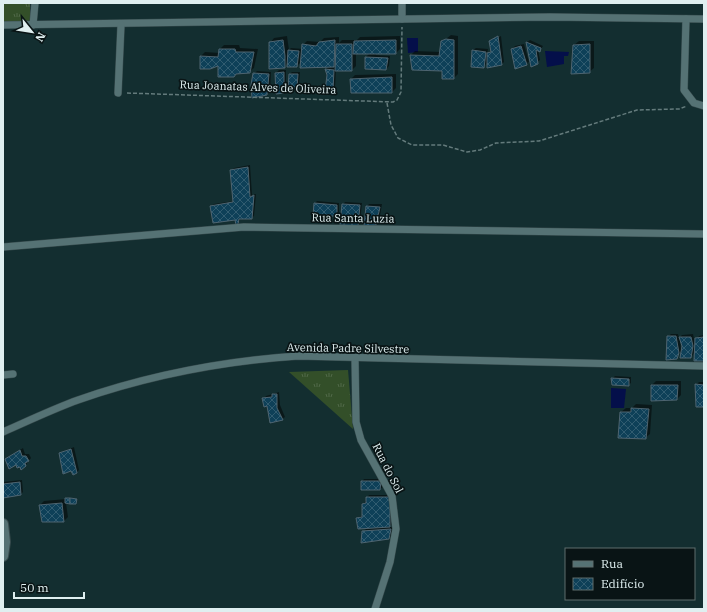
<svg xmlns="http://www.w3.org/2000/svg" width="707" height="612" viewBox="0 0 707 612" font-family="'IBM Plex Serif',serif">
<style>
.grass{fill:url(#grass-tufts)}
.pitch{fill:#334f29}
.water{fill:#040f4a}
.shadow{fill:#0007;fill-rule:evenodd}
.building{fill:url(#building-cross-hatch);stroke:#4e6470}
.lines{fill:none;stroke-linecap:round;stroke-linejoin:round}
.street-casing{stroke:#364a4c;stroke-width:8}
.secondary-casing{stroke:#364a4c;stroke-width:12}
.path{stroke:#647b7c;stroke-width:1.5;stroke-dasharray:4 2;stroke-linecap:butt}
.street{stroke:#557274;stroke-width:7}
.secondary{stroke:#557274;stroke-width:10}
.labels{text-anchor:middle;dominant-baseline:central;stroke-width:3.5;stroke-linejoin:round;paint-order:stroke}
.street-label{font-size:11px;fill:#dfeff0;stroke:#091415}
</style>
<defs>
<pattern id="grass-tufts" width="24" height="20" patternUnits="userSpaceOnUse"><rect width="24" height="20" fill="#334f29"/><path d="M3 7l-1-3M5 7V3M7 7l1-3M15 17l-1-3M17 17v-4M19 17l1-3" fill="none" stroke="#506948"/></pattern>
<pattern id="building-cross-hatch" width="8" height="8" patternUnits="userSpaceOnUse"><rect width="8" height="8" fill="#0e4058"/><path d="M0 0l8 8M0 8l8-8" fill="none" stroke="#315c70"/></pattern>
</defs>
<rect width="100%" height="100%" fill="#132e30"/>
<!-- grass -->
<g class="grass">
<path d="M3 3H30V24L3 25Z"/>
<path d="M348 370 353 429 289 372Z"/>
</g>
<!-- pitch -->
<rect class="pitch" x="3" y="3" width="14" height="10"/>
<!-- water -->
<g class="water">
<path d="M407 38H418V52L408 53Z"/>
<path d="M545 51 569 52 568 56H564V64L547 67Z"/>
<path d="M611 388 626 389 624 408H611Z"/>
</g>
<!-- shadow -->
<g class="shadow">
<path d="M451 35 458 36V74L454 78 443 70 411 55 415 51 441 52 442 42Z"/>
<path d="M287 36 289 50 291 48 303 49V45L307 41 320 42 324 38 339 37V43L342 40H356V41L360 37 400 36V49L396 53H376V55L390 56 389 66 386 69 366 57 370 53H356V66L352 70H336L335 87 332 89 326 69 329 66 302 61 297 66 288 63 284 67 270 43 274 38ZM337 63V68L332 67Z"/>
<path d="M501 36 504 62 502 64 488 62 484 66 473 50 476 48 488 49 487 54 492 50 491 41Z"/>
<path d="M530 40 543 46 540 50H538L540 60 532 65 527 42Z"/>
<path d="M579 41H594V68L589 72 574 45Z"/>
<path d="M524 44 529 62 516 67 512 49 515 46Z"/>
<path d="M224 45H239L240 48 258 49 254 68 249 72H238L201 56 205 52 220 53V49Z"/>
<path d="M279 70H286V89L283 92 276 73Z"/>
<path d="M257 71 271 72 270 91 267 94 254 74Z"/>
<path d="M292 72H300L299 85 296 87 290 74Z"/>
<path d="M396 74V88L392 92 351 79 355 75Z"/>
<path d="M250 165 252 195 256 194 254 216 251 218H241L238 223 236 219 211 206 214 204 234 201 231 171 234 168Z"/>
<path d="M317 201 339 203V212L336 215 315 203Z"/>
<path d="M345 202 362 203 360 222 358 225 343 205Z"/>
<path d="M369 204H382L379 222 376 224 367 207Z"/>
<path d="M671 334H678L679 338 682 335 693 334 695 344 699 336 704 335V360L695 352 691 357 683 346 680 339 681 351 677 358 668 337Z"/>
<path d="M615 376 631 377V383L628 385 612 379Z"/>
<path d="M656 381H681V395L677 399 652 385Z"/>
<path d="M699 382H704V406L696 385Z"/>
<path d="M279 392 280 405 285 417 282 419 264 399 266 396Z"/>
<path d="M636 404 652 405 650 434 645 438 621 412 626 408H632Z"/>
<path d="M74 447 79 470 77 472 60 453Z"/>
<path d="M23 448 25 454H29L31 458 25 466 6 459Z"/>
<path d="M364 479H383V487L380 489H362V482Z"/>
<path d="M22 480 23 492 21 494 3 497V482Z"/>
<path d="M369 495H392V524L389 527H393L391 536 388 538 363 532 368 527 357 518 363 515V505Z"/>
<path d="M67 498 78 499 76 503H66L68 517 64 521H42L40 505 44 501 66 499Z"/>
</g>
<!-- building -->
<g class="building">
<path d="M498 36 502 65 487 68V53L491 52 489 41Z"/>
<path d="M446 39 454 40V79H442V71L412 70 410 55 439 56 441 41Z"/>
<path d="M283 40 285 56V68L269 69V42Z"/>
<path d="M335 40 334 67 300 68 302 44 316 46 319 42Z"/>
<path d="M396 40V54H353L354 41Z"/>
<path d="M526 42 541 48 540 52 536 50 538 64 531 67Z"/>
<path d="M336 44H352V71H335Z"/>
<path d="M590 44V73L571 74 573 45Z"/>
<path d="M521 46 527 65 515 69 511 49Z"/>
<path d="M219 49H235L236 52H254L250 73 236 74 234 77H218V66L210 69H200V56L218 57Z"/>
<path d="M288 50 299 51 297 67H287Z"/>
<path d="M472 50 486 52 484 68 471 67Z"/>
<path d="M365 57 388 58 386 70 365 69Z"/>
<path d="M325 69 334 70 333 90 325 91 327 75Z"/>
<path d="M284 72V93L276 94 275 73Z"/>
<path d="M253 73 269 74 267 95 252 98 251 85Z"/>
<path d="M289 74H298L297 88 288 89Z"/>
<path d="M392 77V93H351L350 79Z"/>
<path d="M248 167 250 197 254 195 252 219H239L238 224 236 225 235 220 213 223 210 206 233 202 230 170Z"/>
<path d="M314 203 337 205V216H313Z"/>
<path d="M342 204 360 205 358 226 340 225Z"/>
<path d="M366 206 380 207 376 225 364 226Z"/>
<path d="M667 336H676L679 353 677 359 666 360Z"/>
<path d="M679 337H691L693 346 691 358H680L682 346Z"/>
<path d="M704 337V361H694L695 338Z"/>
<path d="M611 378 629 379V386L612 385Z"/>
<path d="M695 384 704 385V407H696Z"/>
<path d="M651 385H678L677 400 651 401Z"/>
<path d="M272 394H277V408L283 420 270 423 267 406 264 407 262 398 272 397Z"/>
<path d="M631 408 649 409 646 439 618 438 620 412H631Z"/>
<path d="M71 449 77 473 73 475 71 471 63 474 59 453Z"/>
<path d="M20 450 22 456H26L29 461 25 463 26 466 21 470 20 467 17 468 16 465 9 469 5 459Z"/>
<path d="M361 481H381L380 490H361Z"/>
<path d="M20 482 21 495 3 498V484Z"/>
<path d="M366 497H390V527L358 529 356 518 362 517V504L366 503Z"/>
<path d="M65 498H70V504L65 503Z"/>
<path d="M70 498 77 499 76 504H70Z"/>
<path d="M62 503 64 522H42L39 505Z"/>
<path d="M391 529 389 539 361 543 362 531Z"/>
</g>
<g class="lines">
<!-- street casing -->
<g class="street-casing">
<g id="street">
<path d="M402 3V19"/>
<path d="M686 19 684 90 694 103 704 106"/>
<path d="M3 25 550 17 704 19"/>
<path d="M33 25 35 3"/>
<path d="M118 93 121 25"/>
<path d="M3 247 244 227 704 234"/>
<path d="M355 358 356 422 361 440 392 496 396 529 390 562 375 609"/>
<path d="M3 375 13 374"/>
<path d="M3 432C28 421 53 409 78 400 147 376 225 361 298 356L704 366"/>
</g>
</g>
<!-- secondary casing -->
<g class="secondary-casing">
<path id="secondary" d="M3 524 5 542 3 556"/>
</g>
<!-- path -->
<g class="path">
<path d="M127 93 393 102 397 100 401 92 402 27"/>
<path d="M387 103 391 125 398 138 412 145H443L467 152 480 150 496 143 539 141 637 110 679 109 687 106"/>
</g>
<!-- street -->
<use href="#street" class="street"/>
<!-- secondary -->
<use href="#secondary" class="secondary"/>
</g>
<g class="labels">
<!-- street labels -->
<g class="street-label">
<text transform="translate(258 87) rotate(2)">Rua Joanatas Alves de Oliveira</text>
<text transform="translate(353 218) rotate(1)">Rua Santa Luzia</text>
<text transform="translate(348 348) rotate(1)">Avenida Padre Silvestre</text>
<text transform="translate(388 468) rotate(63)">Rua do Sol</text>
</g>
</g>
<!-- border -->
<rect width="707" height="612" fill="none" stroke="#dfeff0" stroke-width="8"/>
<!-- legend -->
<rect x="565" y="548" width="130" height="52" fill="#091415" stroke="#5f6c6d"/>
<rect x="573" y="561" width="20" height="6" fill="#557274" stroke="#5f6c6d"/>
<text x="601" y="568" font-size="12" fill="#dfeff0">Rua</text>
<rect x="573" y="578" width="20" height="12" fill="url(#building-cross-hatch)" stroke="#5f6c6d"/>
<text x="601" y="588" font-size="12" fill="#dfeff0">Edifício</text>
<!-- north arrow -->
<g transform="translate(32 32) rotate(120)" stroke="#091415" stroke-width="3" paint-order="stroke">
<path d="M0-3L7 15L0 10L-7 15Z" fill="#dfeff0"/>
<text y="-6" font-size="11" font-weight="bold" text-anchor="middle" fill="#dfeff0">N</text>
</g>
<!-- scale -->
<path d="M14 592v6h70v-6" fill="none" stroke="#dfeff0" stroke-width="2"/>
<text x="20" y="592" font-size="12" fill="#dfeff0" stroke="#091415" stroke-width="3" paint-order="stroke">50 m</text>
</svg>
